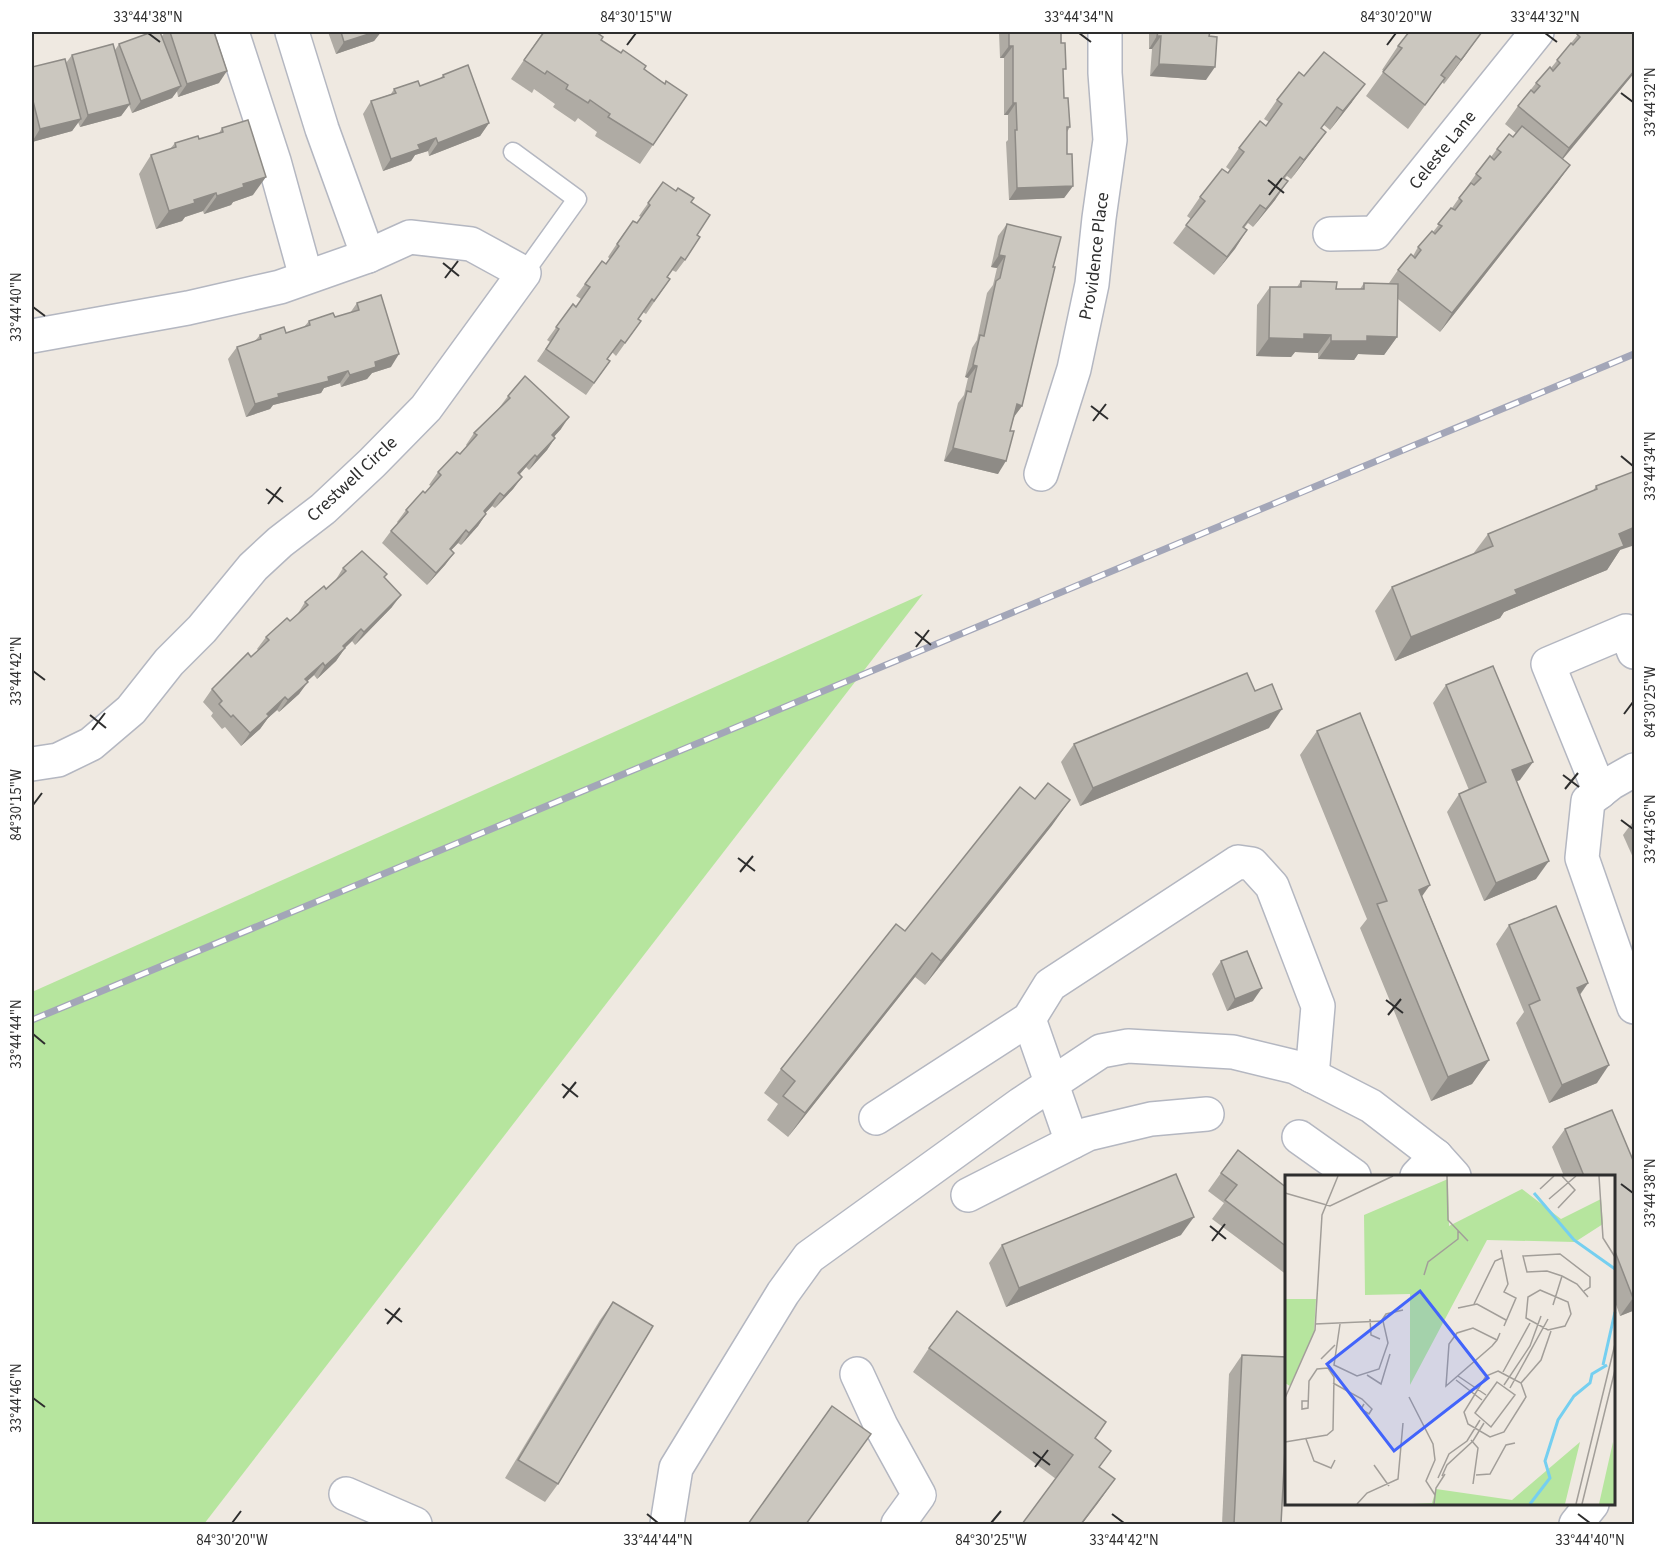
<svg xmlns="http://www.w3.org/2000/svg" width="1666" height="1556" viewBox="0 0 1666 1556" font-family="'Source Sans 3',sans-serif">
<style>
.green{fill:#b6e59e}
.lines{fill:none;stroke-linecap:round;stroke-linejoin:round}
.service-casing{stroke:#b4b7c1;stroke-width:21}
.minor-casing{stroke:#b4b7c1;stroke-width:36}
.service{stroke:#fff;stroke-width:18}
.minor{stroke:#fff;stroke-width:33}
.rail-casing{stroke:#a3a6b8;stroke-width:7}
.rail{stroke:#fff;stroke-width:4.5;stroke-dasharray:14;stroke-linecap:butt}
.wall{fill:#afaba4}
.shaded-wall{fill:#8e8b86}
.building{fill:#cbc7bf;stroke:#8e8b86;stroke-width:1.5}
.ticks{fill:none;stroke:#2e2e2e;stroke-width:2}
.labels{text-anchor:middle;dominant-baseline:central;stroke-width:5;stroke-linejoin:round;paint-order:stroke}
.street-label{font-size:18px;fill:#2e2e2e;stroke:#fff}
.inset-river{fill:none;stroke:#75cff0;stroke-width:3}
.inset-road{fill:none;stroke:#a29e99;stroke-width:1.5}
.view{fill:#4264fb;fill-opacity:0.15;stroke:#4264fb;stroke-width:3}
.inset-edge{fill:none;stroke:#2e2e2e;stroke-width:3}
.neatline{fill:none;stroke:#2e2e2e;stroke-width:2}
.ticks-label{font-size:15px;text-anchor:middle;fill:#2e2e2e}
</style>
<rect width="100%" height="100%" fill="#efe9e1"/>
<!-- green -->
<path class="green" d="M923 594 204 1524H32V992Z"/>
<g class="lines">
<!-- service casing -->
<g class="service-casing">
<path id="service" d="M513 152 577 199 524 273"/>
</g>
<!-- minor casing -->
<g class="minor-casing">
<g id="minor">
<path d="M232 32 274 161 306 277"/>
<path d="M292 32 322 129 368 256"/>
<path id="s1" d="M1330 234 1375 233 1537 32"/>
<path d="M32 336 188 308 280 287 368 256 410 237 471 244 524 273 426 408 372 463 323 509 280 542 253 567 202 629 169 662 131 710 91 744 58 760 32 764"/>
<path id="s2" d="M1041 474 1074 369 1092 284 1099 218 1110 140 1105 73V32"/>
<path d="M1634 770 1611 783 1588 801 1582 858 1634 1007"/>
<path d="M1600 792 1548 664 1626 631 1634 652"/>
<path d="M1029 1019 1072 1142"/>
<path d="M876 1118 1029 1019 1050 985 1238 862 1252 864 1272 886 1318 1006 1312 1076"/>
<path d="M1299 1137 1354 1176"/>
<path d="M1417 1176 1436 1156"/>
<path d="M968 1195 1088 1134 1151 1119 1207 1114"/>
<path d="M857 1374 881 1426 919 1495 898 1524"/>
<path d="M346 1494 415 1524"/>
<path d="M667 1524 676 1468 783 1293 809 1257 1021 1104 1101 1051 1128 1046 1233 1052 1295 1067 1371 1106 1436 1156 1454 1176"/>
<path d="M1576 1524 1592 1504"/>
</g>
</g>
<!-- service -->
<use href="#service" class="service"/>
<!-- minor -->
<use href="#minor" class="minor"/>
<!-- rail casing -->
<g class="rail-casing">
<path id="rail" d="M32 1020 1634 354"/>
</g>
<!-- rail -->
<use href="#rail" class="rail"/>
</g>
<!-- wall -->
<g class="wall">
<path d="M165 32H214L219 83 178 97 177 91 172 98 132 113 129 105 121 116 80 127 78 122 72 131 32 142V67L66 63 72 55 115 50 119 44 162 36Z"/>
<path d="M328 32H381L374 41 336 54Z"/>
<path d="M543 32 601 40 664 83 687 95 640 164 595 136 597 132 578 118 575 122 553 107 555 104 534 89 532 93 511 79Z"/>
<path d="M999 32H1061L1064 98 1070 127 1067 132V154L1073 186 1064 198 1009 200 1006 142 1008 140V115H1004V58H1000Z"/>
<path d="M1149 32H1210L1206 80 1150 76 1152 49H1149Z"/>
<path d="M1580 32H1635V72L1563 159 1570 165 1557 183 1440 332 1398 299 1397 337 1384 355 1358 354 1354 360 1318 359V353L1295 352 1291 357 1256 356 1257 305 1270 287H1297L1301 281 1336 289H1360L1364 283H1389L1398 270 1413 256 1418 247 1433 232 1452 208 1476 174 1491 157 1497 149 1513 137 1516 133 1505 124 1518 106 1536 83 1551 68Z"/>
<path d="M1398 46 1467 53 1444 84 1442 82 1408 129 1366 96 1384 71 1382 70Z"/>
<path d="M443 75 489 123 480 136 429 156 428 151 415 155 411 161 383 171 363 114 371 101 391 94 394 89 420 86 440 79Z"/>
<path d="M1304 76 1352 102 1330 130 1324 125 1321 128 1326 132 1313 150 1291 179 1287 176 1284 179 1275 200 1253 227 1248 223 1244 228 1247 230 1214 275 1173 243 1191 219 1187 216 1200 197 1228 173 1230 170 1226 167 1239 148 1266 126 1269 122 1264 119 1277 100Z"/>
<path d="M222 128 253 195 233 202 231 205 204 214 203 211 185 217 182 221 156 229 139 174 151 155 170 149 175 143 199 139 219 133Z"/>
<path d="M663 182 691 202 697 235 685 260 676 272 672 270 667 277 670 279 646 314 643 312 638 319 641 321 616 356 612 352 607 359 610 361 586 395 537 361 550 342 547 340 573 304 576 307 581 299 576 296 602 261 606 264 610 259 608 257 624 233 637 223 641 217 639 216Z"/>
<path d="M1007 224 1053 267 1022 406 1014 417 998 474 944 461 958 403 964 395 968 378 965 377 972 348 977 340 987 293 993 285 997 268 991 267 998 236Z"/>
<path d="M357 303 391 367 372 373 367 379 341 387 340 383 324 388 321 393 273 405 270 409 246 417 228 359 237 347 255 341 260 335 286 333 304 327 309 321 335 317 350 313Z"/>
<path d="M508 396 561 429 554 436 555 438 547 450 529 470 526 467 519 475 522 477 513 489 495 508 492 506 485 513 486 514 478 526 461 545 458 543 451 550 454 553 445 565 427 585 382 543 391 531 398 523 397 522 406 510 425 493 431 486 429 485 438 472 460 454 467 446 466 445 474 433 499 408Z"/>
<path d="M1596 486 1620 550 1607 570 1504 612 1500 618 1395 661 1375 611 1392 587 1473 554 1488 534 1593 491Z"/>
<path d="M343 568 387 574 384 577 392 607 355 645 352 641 345 648 336 661 317 679 314 675 307 681 299 694 279 712 277 710 268 718 260 729 241 746 225 727 222 729 211 716 213 713 203 702 212 689 258 650 257 649 266 637 290 621 297 615 305 602 326 589 335 581Z"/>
<path d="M1446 685 1520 780 1516 781 1536 879 1484 901 1447 812 1459 794 1469 790 1433 703Z"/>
<path d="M1269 728 1080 806 1061 762 1074 744Z"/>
<path d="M1317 731 1422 896 1489 1060 1472 1084 1431 1101 1360 928 1367 919 1300 755Z"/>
<path d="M1635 819V862L1623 835Z"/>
<path d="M1053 824 925 985 915 977 788 1137 767 1120 778 1104 764 1093 781 1069 905 931Z"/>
<path d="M1509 925 1588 983 1580 995 1597 1083 1549 1103 1516 1023 1524 1012 1496 944Z"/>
<path d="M1221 961 1253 1001 1227 1011 1212 974Z"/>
<path d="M1565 1129 1635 1165V1310L1620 1316 1614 1299V1176H1564L1552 1147Z"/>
<path d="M1221 1173 1287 1188V1275L1212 1219 1224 1203 1208 1191Z"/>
<path d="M1181 1235 1006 1307 989 1263 1002 1245Z"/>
<path d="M613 1302 558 1484 545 1502 505 1478 600 1320Z"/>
<path d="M929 1348 1095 1438 1098 1503 1056 1479 913 1372Z"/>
<path d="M1242 1355 1281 1524H1222L1229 1374Z"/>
</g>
<!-- shaded-wall -->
<g class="shaded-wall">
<path d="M375 32H381L374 41 336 54 344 42Z"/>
<path d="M1482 32 1467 53 1444 84 1461 60Z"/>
<path d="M1157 36H1161L1152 49H1149Z"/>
<path d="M1009 46H1013L1004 58H1000Z"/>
<path d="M1159 64 1215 67 1206 80 1150 76Z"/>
<path d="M1635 70V72L1556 167 1569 148Z"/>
<path d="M227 71 219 83 178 97 187 84Z"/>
<path d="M1365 84 1352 102 1330 130 1343 111Z"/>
<path d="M181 86 172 98 132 113 141 101Z"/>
<path d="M1013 103H1016L1008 115H1004Z"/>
<path d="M130 104 121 116 80 127 88 115Z"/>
<path d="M81 119 72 131 32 142 40 129Z"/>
<path d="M489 123 480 136 429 156 438 143Z"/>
<path d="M1326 132 1313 150 1291 179 1304 160Z"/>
<path d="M436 138 428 151 415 155 411 161 383 171 391 159 418 145Z"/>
<path d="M1570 165 1557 183 1440 332 1452 313Z"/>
<path d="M266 177 253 195 233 202 231 205 204 214 217 196 243 184Z"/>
<path d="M1288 181 1275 200 1253 227 1266 209Z"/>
<path d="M1073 186 1064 198 1009 200 1017 188Z"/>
<path d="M216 193 203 211 185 217 182 221 156 229 169 211 194 200Z"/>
<path d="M1247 230 1235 249 1214 275 1227 257Z"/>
<path d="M999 255 1005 256 997 268 991 267Z"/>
<path d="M1304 334 1331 335 1318 353 1295 352 1291 357 1256 356 1269 338Z"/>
<path d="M1367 336 1397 337 1384 355 1358 354 1354 360 1318 359 1331 341Z"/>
<path d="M399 354 391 367 372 373 367 379 341 387 350 375 375 362Z"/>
<path d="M973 365 977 366 968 378 965 377Z"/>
<path d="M348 371 340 383 324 388 321 393 273 405 270 409 246 417 255 404 278 394Z"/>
<path d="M1017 404 1022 406 1013 418Z"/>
<path d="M569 417 561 429 544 448 552 435Z"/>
<path d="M555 438 547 450 529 470 537 457Z"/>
<path d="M953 448 1006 461 998 474 944 461Z"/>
<path d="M535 455 526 467 509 486 518 473Z"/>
<path d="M522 477 513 489 495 508 504 496Z"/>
<path d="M500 493 492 506 475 524 484 511Z"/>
<path d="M486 514 478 526 461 545 469 533Z"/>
<path d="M1635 527V545L1620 550 1607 570 1504 612 1500 618 1395 661 1411 637 1515 590 1619 534Z"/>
<path d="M466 530 458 543 441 561 450 549Z"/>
<path d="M454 553 445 565 427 585 436 573Z"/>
<path d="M401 595 392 607 355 645 364 632Z"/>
<path d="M361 629 352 641 334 658 343 646Z"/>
<path d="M345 648 336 661 317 679 325 666Z"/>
<path d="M323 663 314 675 296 692 305 679Z"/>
<path d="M308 682 299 694 279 712 288 700Z"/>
<path d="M285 697 277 710 268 718 260 729 241 746 250 733 267 714Z"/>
<path d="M1282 709 1269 728 1080 806 1093 788Z"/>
<path d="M1533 762 1520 780 1499 788 1512 770Z"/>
<path d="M1070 800 1053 824 925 985 941 961Z"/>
<path d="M1549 861 1536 879 1484 901 1496 883Z"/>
<path d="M1430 885 1413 909 1419 890Z"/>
<path d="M932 953 915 977 788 1137 805 1113Z"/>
<path d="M1588 983 1575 1001 1577 988Z"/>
<path d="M1262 988 1253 1001 1227 1011 1235 999Z"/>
<path d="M1489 1060 1472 1084 1431 1101 1448 1077Z"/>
<path d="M1609 1065 1597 1083 1549 1103 1562 1085Z"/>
<path d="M1194 1217 1181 1235 1006 1307 1019 1288Z"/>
<path d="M1635 1297V1310L1620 1316 1633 1298Z"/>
<path d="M1115 1479 1098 1503 1082 1524H1081Z"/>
</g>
<!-- building -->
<g class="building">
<path d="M152 32H160L181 86 141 101 119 44Z"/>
<path d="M170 32H214L227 71 187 84Z"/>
<path d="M341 32H375L344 42Z"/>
<path d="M544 32H596L603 37 601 40 621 53 623 50 646 66 644 69 665 84 666 81 687 95 653 145 608 117 610 114 590 100 588 103 566 89 568 85 547 71 545 74 524 60Z"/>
<path d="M1009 32H1061V43H1065L1066 69H1063L1064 98H1068L1070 127H1067V154H1072L1073 186 1017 188 1015 130H1017L1016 103H1013V46H1009Z"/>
<path d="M1158 32H1210L1209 36 1217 37 1215 67 1159 64 1161 36H1157Z"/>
<path d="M1409 32H1482L1461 60 1456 56 1441 75 1445 78 1425 105 1383 72 1402 48 1398 46Z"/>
<path d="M1580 32H1635V70L1569 148 1518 106 1531 90 1534 93 1540 86 1536 83 1550 67 1553 71 1560 63 1557 60 1571 43 1573 45 1580 37 1577 34Z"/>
<path d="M113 44 130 104 88 115 72 55Z"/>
<path d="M1324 52 1365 84 1343 111 1337 107 1321 128 1326 132 1304 160 1300 157 1283 178 1288 181 1266 209 1260 205 1243 227 1247 230 1227 257 1186 225 1205 201 1200 197 1222 169 1228 173 1244 152 1239 148 1260 121 1266 126 1282 104 1277 100 1299 72 1304 76Z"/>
<path d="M65 59 81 119 40 129 32 97V67Z"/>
<path d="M468 65 489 123 438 143 436 138 418 145 420 149 391 159 371 101 396 93 394 89 418 81 420 86 444 77 443 75Z"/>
<path d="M248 120 266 177 243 184 244 187 217 196 216 193 194 200 195 203 169 211 151 155 176 147 175 143 198 136 199 139 223 132 222 128Z"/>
<path d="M1522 126 1570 165 1452 313 1398 270 1411 254 1415 258 1421 250 1418 247 1432 231 1435 234 1442 226 1438 224 1451 208 1455 210 1462 201 1459 198 1471 183 1474 185 1481 178 1476 174 1490 156 1494 160 1501 152 1497 149 1509 134 1513 137Z"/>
<path d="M663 182 676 191 678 188 694 198 691 202 710 215 697 235 700 237 685 260 681 257 667 277 670 279 654 301 652 299 638 319 641 321 625 343 621 340 607 359 610 361 594 383 546 349 559 329 556 327 573 304 576 307 590 287 585 284 602 261 606 264 619 246 617 244 633 221 637 223 650 205 648 203Z"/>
<path d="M1007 224 1061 237 1053 267H1055L1022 406 1017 404 1010 431H1014L1006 461 953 448 967 391 971 392 977 366 973 365 980 335 984 336 996 281 1000 278 1005 256 999 255Z"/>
<path d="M1301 281 1337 282 1336 289H1364V283L1398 284 1397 337 1367 336V341H1331V335L1304 334V339L1269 338 1270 287H1301Z"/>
<path d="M381 295 399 354 375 362 376 367 350 375 348 371 328 377 329 381 278 394 279 397 255 404 237 347 261 339 260 335 284 327 286 333 310 325 309 321 333 313 335 317 359 310 357 303Z"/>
<path d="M525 376 569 417 552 435 555 438 537 457 535 455 518 473 522 477 504 496 500 493 484 511 486 514 469 533 466 530 450 549 454 553 436 573 391 531 408 512 406 510 423 491 425 493 441 475 438 472 457 452 460 454 477 435 474 433 510 398 508 396Z"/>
<path d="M1635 471V527L1619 534 1624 546 1515 590 1517 594 1411 637 1392 587 1493 546 1488 534 1597 489 1596 486Z"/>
<path d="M362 551 387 574 384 577 401 595 364 632 361 629 343 646 345 648 325 666 323 663 305 679 308 682 288 700 285 697 267 714 269 716 250 733 233 715 231 717 219 704 222 701 212 689 248 653 251 657 269 640 266 637 287 618 290 621 308 605 305 602 324 586 326 589 346 571 343 568Z"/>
<path d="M1493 666 1533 762 1512 770 1549 861 1496 883 1459 794 1486 782 1446 685Z"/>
<path d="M1247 673 1255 691 1272 684 1282 709 1093 788 1074 744Z"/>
<path d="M1360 713 1430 885 1419 890 1489 1060 1448 1077 1377 904 1387 901 1317 731Z"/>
<path d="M1048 783 1070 800 941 961 932 953 805 1113 783 1096 795 1081 781 1069 896 924 905 931 1020 787 1035 799Z"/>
<path d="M1556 906 1588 983 1577 988 1609 1065 1562 1085 1529 1005 1540 1000 1509 925Z"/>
<path d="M1247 951 1262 988 1235 999 1221 961Z"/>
<path d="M1612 1110 1635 1165V1297L1633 1298 1614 1249V1176H1584L1565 1129Z"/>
<path d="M1238 1150 1287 1188V1247L1225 1200 1237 1185 1221 1173Z"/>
<path d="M1176 1174 1194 1217 1019 1288 1002 1245Z"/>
<path d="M613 1302 653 1326 558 1484 518 1460Z"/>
<path d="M957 1311 1106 1422 1095 1438 1111 1451 1099 1467 1115 1479 1081 1524H1022L1073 1455 929 1348Z"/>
<path d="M1242 1355 1287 1357V1411L1281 1524H1234Z"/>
<path d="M832 1406 871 1434 806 1524H748Z"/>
</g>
<!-- ticks -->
<path class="ticks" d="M148 33 160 42M1079 33 1091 42M1545 33 1557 42M627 45 636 33M1387 45 1396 33M1621 93 1633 102M1268 180 1284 193M1269 195 1282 178M443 263 459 276M445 278 458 261M33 307 45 316M1091 406 1108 419M1093 421 1106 404M1621 456 1633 466M266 489 283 502M268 504 281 487M915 632 931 645M916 647 929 630M33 671 45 680M1624 714 1633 702M90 715 106 728M92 730 105 713M1563 775 1579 787M1565 789 1578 773M33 805 42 793M1621 820 1633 829M738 858 755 871M740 872 753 856M1386 1000 1403 1013M1388 1015 1401 999M33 1034 45 1044M562 1084 578 1097M563 1098 576 1082M1621 1184 1633 1193M1210 1226 1226 1239M1212 1241 1225 1224M385 1309 402 1322M387 1324 400 1308M33 1398 45 1407M1033 1452 1050 1465M1035 1467 1048 1450M647 1514 658 1523M1112 1514 1124 1523M1578 1514 1590 1523M232 1523 241 1511M991 1523 1001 1511"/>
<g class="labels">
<!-- street labels -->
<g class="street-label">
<text stroke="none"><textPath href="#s1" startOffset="152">Celeste Lane</textPath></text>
<text stroke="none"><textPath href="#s2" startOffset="225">Providence Place</textPath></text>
<text transform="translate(352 479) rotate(-43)">Crestwell Circle</text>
</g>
</g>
<!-- overview -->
<g transform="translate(1285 1175)">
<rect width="330" height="330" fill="#efe9e1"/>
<path d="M163 4 164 51 237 14 276 44 316 24 318 49 290 67 202 65 125 210V119L80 120 79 40ZM0 124H31L29 157 5 211 0 208ZM295 267 280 329H128L147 328 151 314 227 325ZM328 267 330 329H314Z" fill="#b6e59e"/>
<path class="inset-river" d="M249 18 289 65 330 94M318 190 330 137M245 329 265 303 260 286 273 245 289 221 305 208 307 199 322 190"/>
<path class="inset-road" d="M162 1 163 45 183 66M314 1 318 63 330 82M255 14 269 1M0 18 45 31 108 1M264 24 291 1M273 33 290 15 277 1M216 75 223 109 219 117 231 123 219 151M139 100 143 87 173 64V56M255 115 283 127 286 139 280 151 263 155 241 143 243 122ZM299 116 305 112V102L275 79 238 81 242 97 262 96 277 101 292 109 303 122M189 129 210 86 217 83M268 130 277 101M173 133 192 129 221 145M85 144 86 160 95 164M97 145 101 139 118 135M30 149 98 146 103 168 94 194 72 201 49 190 55 149M212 165 188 153 172 158 164 169 161 211 207 171 212 165 215 158M36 184 50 170M213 196 236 208 241 222 219 257 205 262 183 249 179 237 201 201ZM218 197 245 148M82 200 96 209 105 179M173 201 201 220M171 205 197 225M212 207 230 220 206 252 190 238ZM48 208 77 224 87 234 84 239 76 234 79 229M236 208 256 185 266 156M219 210 245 171 256 141M225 213 263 144M124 222 148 269 150 285 141 306 150 320M0 223 30 155 37 40 53 1M21 264 29 286 46 293 50 285M186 265 193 273 188 309M0 267 42 260 48 255 49 202 43 193 32 194 24 206 23 233 17 234V226H23M89 290 104 311M191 300 205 299 221 270 230 268M157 301 162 290 188 266 199 248M153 303 164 279 182 266 195 245M72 329 82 318 113 304 118 248M149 329 151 313 160 299M291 329 330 169M297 329 330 195"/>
<path class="view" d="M135 116 203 203 109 276 42 189Z"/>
<rect width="330" height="330" class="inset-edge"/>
</g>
<!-- border -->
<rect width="1666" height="1556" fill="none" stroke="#ffffff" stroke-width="66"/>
<rect x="33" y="33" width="1600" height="1490" class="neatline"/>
<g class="ticks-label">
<text x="148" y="22">33°44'38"N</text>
<text x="636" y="22">84°30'15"W</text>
<text x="1079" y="22">33°44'34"N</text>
<text x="1396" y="22">84°30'20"W</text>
<text x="1545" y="22">33°44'32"N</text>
<text transform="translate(1650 102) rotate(-90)" y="5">33°44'32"N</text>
<text transform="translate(16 307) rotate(-90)" y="5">33°44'40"N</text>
<text transform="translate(1650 466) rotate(-90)" y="5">33°44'34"N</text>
<text transform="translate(16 671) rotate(-90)" y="5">33°44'42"N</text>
<text transform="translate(1650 702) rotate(-90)" y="5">84°30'25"W</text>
<text transform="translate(16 805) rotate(-90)" y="5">84°30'15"W</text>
<text transform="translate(1650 829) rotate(-90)" y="5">33°44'36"N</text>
<text transform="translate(16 1034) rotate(-90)" y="5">33°44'44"N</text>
<text transform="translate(1650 1193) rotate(-90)" y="5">33°44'38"N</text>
<text transform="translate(16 1398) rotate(-90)" y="5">33°44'46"N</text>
<text x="232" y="1545">84°30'20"W</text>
<text x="658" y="1545">33°44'44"N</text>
<text x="991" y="1545">84°30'25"W</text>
<text x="1124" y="1545">33°44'42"N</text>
<text x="1590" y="1545">33°44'40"N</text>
</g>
</svg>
